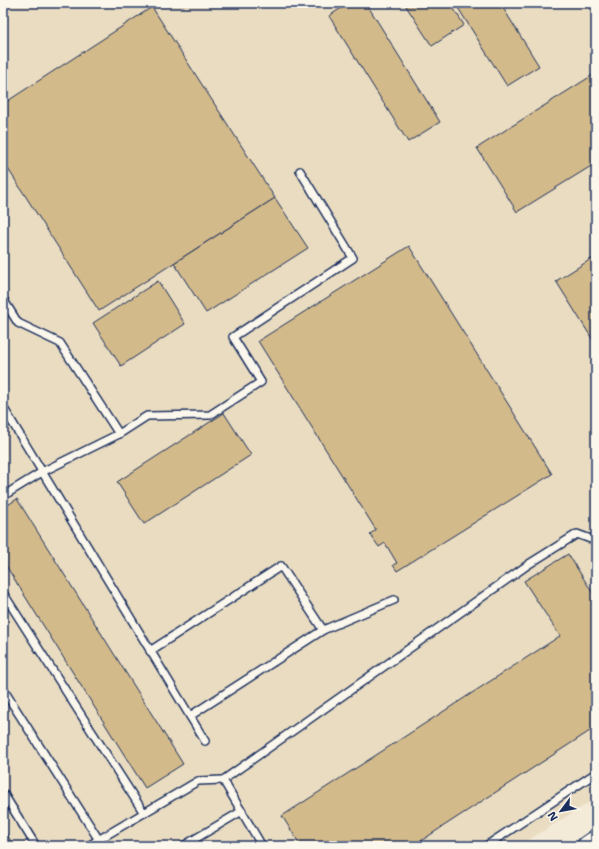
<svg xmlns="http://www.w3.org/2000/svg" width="599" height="849" viewBox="0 0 599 849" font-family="'Shantell Sans',sans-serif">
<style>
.built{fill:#e9dcc1}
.building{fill:#d3ba8a;stroke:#1b2f5e}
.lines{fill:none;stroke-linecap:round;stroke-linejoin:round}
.service-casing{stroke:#1b2f5e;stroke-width:10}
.secondary-casing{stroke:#1b2f5e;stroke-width:22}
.service{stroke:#fbf7ec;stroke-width:7}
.secondary{stroke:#fbf7ec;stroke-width:19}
</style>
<rect width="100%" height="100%" fill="#f3ebd8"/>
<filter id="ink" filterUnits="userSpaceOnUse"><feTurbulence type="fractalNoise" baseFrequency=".025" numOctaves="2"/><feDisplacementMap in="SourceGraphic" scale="8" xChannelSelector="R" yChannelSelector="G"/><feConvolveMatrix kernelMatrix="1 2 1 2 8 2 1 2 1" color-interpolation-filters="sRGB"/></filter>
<g filter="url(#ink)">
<!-- built -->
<path class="built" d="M3 3H299L323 5 334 3H596V798L519 846H3Z"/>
<!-- building -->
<g class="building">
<path d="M349 3H366L440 122 408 142 329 16Z"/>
<path d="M404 3H450L464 25 432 46Z"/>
<path d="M455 3H500L539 66 507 86Z"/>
<path d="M152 7 275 198 99 311 3 161V104Z"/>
<path d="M596 73V163L517 212 477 148Z"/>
<path d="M275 198 308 248 206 313 174 263Z"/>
<path d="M409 246 552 474 397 571 393 565 397 563 385 543 379 547 370 534 376 530 258 341Z"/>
<path d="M596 256V345L556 281Z"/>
<path d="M158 281 185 324 121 366 93 323Z"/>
<path d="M224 413 251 455 144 524 117 482Z"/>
<path d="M17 499 183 764 145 788 3 561V508Z"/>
<path d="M568 554 596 598V727L413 846H301L282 816 560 636 524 581Z"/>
<path d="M3 828 14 846H3Z"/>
</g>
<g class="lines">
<!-- service casing -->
<g class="service-casing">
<g id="service">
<path d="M3 299 18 323 60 343 119 434"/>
<path d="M3 407 205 741"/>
<path d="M3 496 42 472 119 434 147 416 210 415 261 382 233 337 353 258 300 171"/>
<path d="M3 593 144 813"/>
<path d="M323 630 394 600"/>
<path d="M150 651 281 566 323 630 190 716"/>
<path d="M3 689 99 840"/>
<path d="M3 793 36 846"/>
<path d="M88 846 198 781 223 780"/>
<path d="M183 846 242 811"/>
<path d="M262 846 223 780 529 564 577 534 596 541"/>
<path d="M486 846 596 773"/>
</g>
</g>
<!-- secondary casing -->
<g class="secondary-casing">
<path id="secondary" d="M587 846 596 840"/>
</g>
<!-- service -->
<use href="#service" class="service"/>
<!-- secondary -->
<use href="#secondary" class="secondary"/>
</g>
</g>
<!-- margin -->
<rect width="599" height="849" fill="none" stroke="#fbf7ec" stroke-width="16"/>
<rect x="8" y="8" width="583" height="833" fill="none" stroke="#1b2f5e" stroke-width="1.5" filter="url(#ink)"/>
<!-- north arrow -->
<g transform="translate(561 811) rotate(238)" stroke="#fbf7ec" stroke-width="3" paint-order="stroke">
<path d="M0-3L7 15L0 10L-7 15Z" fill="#1b2f5e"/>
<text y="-6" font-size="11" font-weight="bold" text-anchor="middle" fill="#1b2f5e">N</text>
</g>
</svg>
